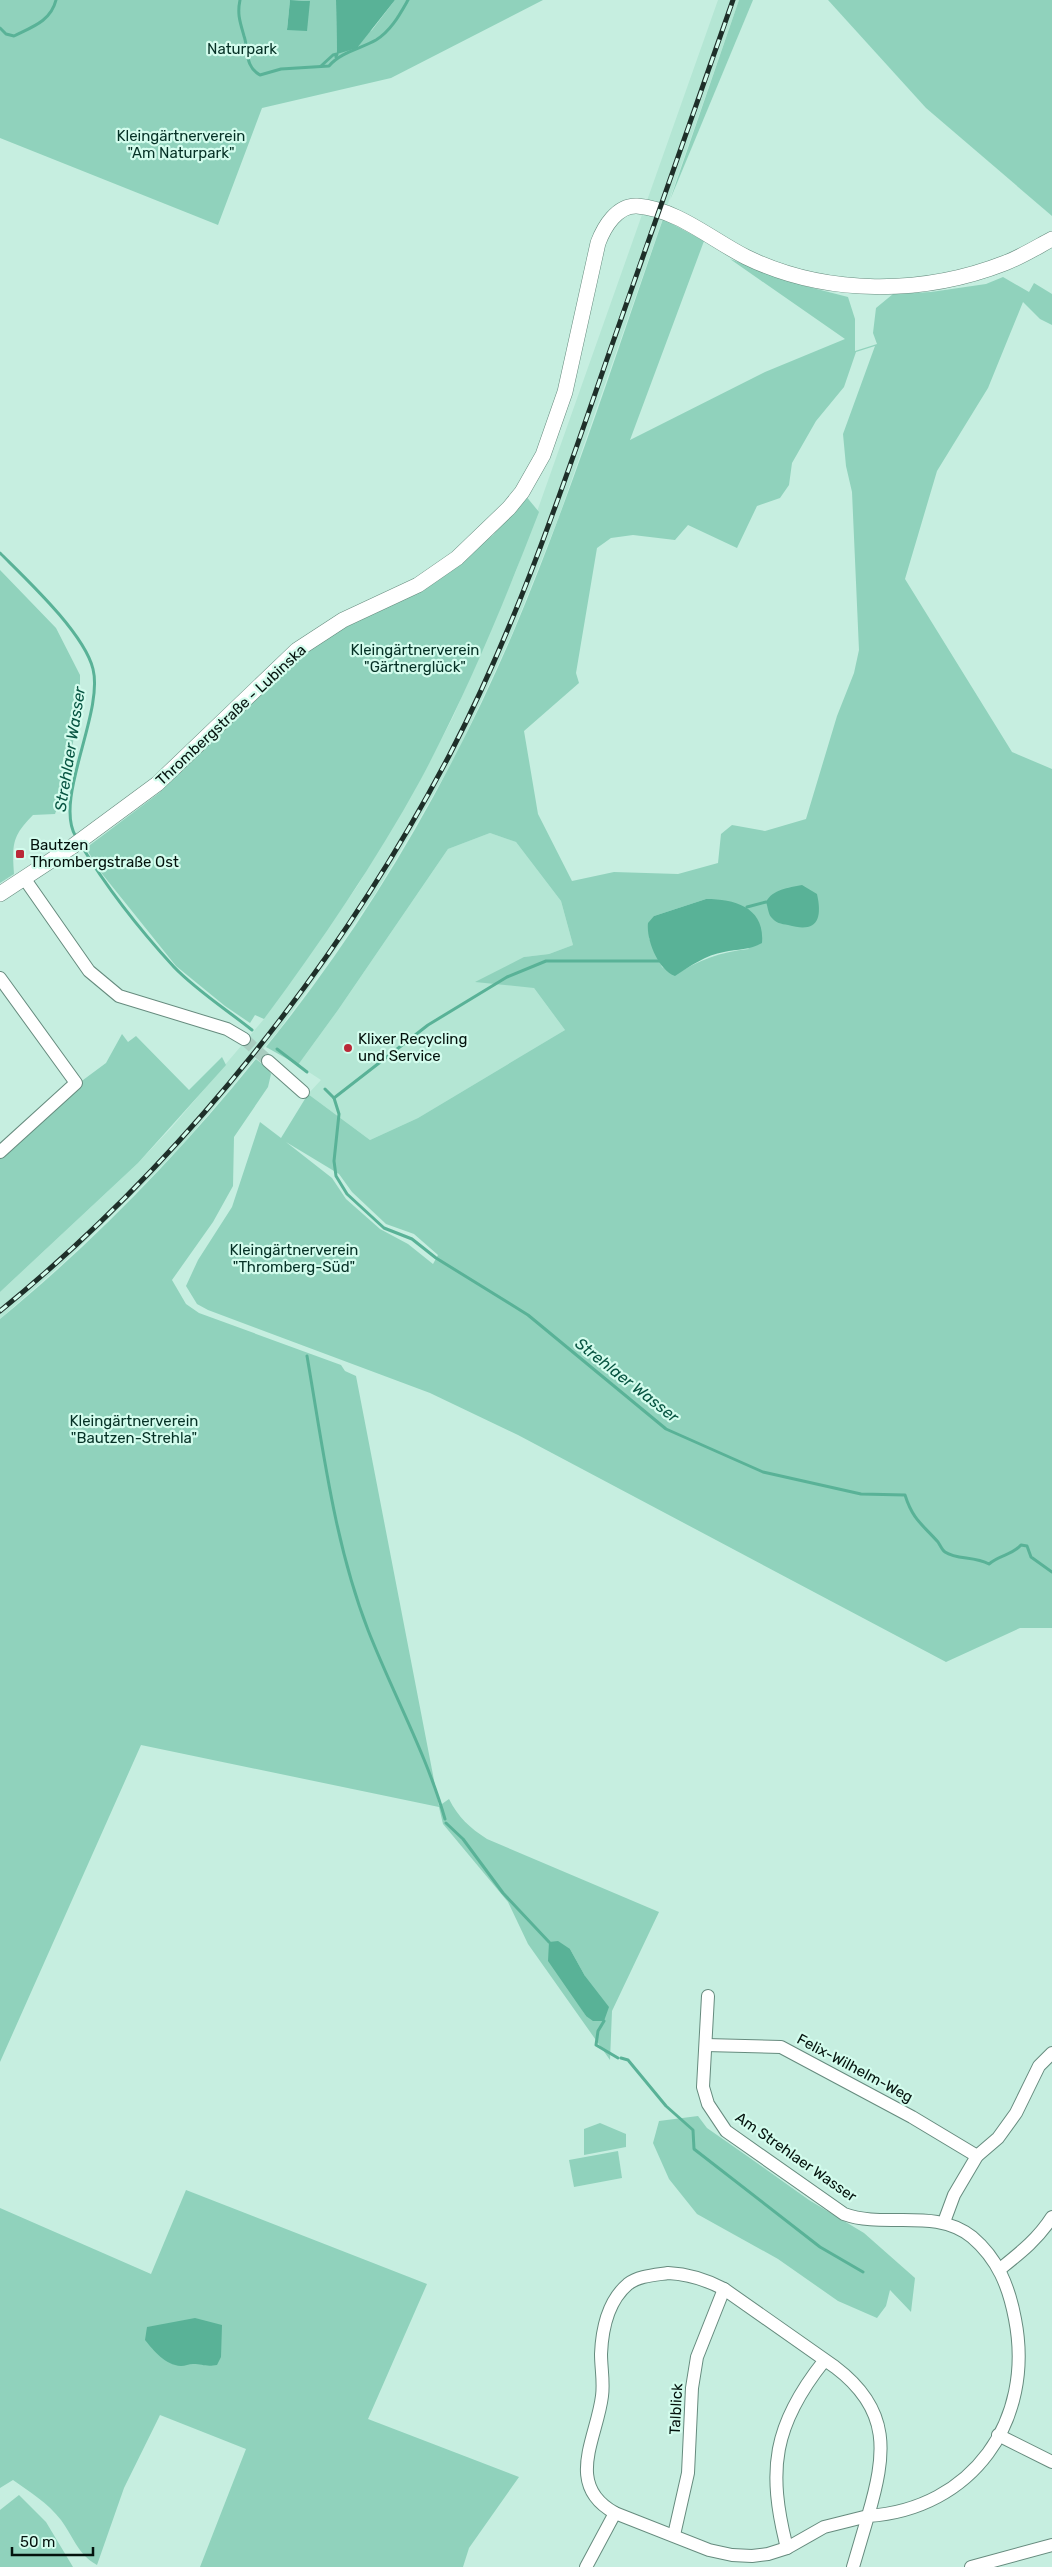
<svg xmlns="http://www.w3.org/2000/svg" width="1052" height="2567" viewBox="0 0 1052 2567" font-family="Rubik,sans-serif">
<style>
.built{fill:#b4e6d4}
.green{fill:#90d2bc;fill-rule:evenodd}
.water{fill:#59b297}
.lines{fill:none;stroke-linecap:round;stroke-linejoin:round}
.stream{stroke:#59b297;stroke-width:3}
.minor-tunnel{stroke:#a9cdc0;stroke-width:12;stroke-dasharray:12 6;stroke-linecap:butt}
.minor-casing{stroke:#668b7e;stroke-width:14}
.tertiary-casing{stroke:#668b7e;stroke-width:16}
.minor{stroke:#fff;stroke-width:12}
.tertiary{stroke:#fff;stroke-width:15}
.rail-casing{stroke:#1e2f29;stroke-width:5}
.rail{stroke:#d3fced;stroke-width:3;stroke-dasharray:9;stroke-linecap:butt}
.poi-dot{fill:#ba2938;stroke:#d3fced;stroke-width:2}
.labels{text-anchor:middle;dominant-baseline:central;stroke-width:4.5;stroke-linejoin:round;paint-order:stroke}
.park-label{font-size:15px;fill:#063126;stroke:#d3fced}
.street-label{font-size:15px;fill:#04120d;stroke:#d3fced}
.poi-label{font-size:15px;fill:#04120d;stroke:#d3fced;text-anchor:start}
.water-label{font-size:16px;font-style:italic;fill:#085542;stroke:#d3fced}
</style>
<rect width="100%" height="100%" fill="#c6eee0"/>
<!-- built -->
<g class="built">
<path d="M718 0H739L558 519 512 634 456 756 375 894 279 1030 184 1143 150 1178 63 1263 0 1319V1292L138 1163 172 1127 264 1019 358 885 420 780 453 717 516 571Z"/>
<path d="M490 833 516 842 561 901 573 945 549 954 524 957 534 988 565 1030 418 1118 370 1140 308 1094 321 1080 298 1065 338 1010 448 849Z"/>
</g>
<!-- green -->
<g class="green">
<path d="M0 0H290L287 29 309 1 299 0H336L337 54 372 30 395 0H543L391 78 262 108 218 225 0 138Z"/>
<path d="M739 0H753L670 200Z"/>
<path d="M828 0H1052V216L926 108Z"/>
<path d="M663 219 704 241 630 440 765 372 845 339 730 259 805 286 848 297 855 319V351L877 344 873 333 876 308 893 294 931 292 986 284 1003 277 1029 292 1034 283 1052 294V325L1040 319 1023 302 988 388 937 471 905 579 1012 752 1052 769V1628H1020L946 1662 518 1435 430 1393 208 1310 197 1304 186 1286 198 1260 232 1207 260 1122 281 1138 308 1094 370 1140 418 1118 565 1030 534 988 475 982 524 957 549 954 573 945 561 901 516 842 490 833 448 849 338 1010 298 1065 266 1047C367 923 450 780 513 633 570 498 615 357 663 219ZM875 346 843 434 846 466 852 492 859 650 854 673 837 716 806 819 765 831 732 825 721 834 718 863 678 874 614 872 572 881 538 814 524 731 579 683 576 673 597 548 611 538 633 535 675 540 688 525 737 548 757 506 780 498 789 485 792 463 816 421 844 387 856 352ZM706 899 749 949C720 952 699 960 675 975L662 967 649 938 654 916ZM286 1142 339 1174 352 1192 386 1224 414 1234 438 1255 433 1264 408 1244 380 1229 346 1199 332 1178Z"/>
<path d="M525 495 539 512C504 603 467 693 421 779 375 863 321 942 264 1019L255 1015 250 1023 225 1006 176 966 99 870 86 848 159 793 312 643 399 602 449 570 493 535Z"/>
<path d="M0 570 56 628 80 675V706L64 789 55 814 33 815C12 836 12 845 14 874L0 883Z"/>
<path d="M122 1034 128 1042 136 1036 189 1090 222 1057 226 1065 138 1163 0 1292V1154L79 1083 106 1063Z"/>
<path d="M256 1059 268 1069 271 1074 268 1087 234 1137 233 1186 213 1222 172 1280 186 1304 199 1313 341 1365 345 1371 356 1376 439 1806 449 1799C458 1817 470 1828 487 1839L659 1912 612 2011 610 2060 528 1944 508 1902 443 1824 439 1807 141 1745 0 2062V1319C94 1242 180 1153 256 1059ZM570 1949 585 1976 586 2016 573 1995Z"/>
<path d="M698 2116 707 2128 750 2158 809 2200 864 2233 915 2278 911 2312 890 2290 886 2306 877 2318 838 2301 778 2259 697 2214 669 2179 653 2143 659 2121Z"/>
<path d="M600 2123 626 2134V2147L584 2155V2129Z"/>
<path d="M618 2151 622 2178 574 2187 569 2160Z"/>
<path d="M186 2190 427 2284 368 2419 519 2477 469 2548 463 2567H200L246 2449 160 2415 124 2488 97 2565C78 2555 73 2536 61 2520 48 2503 30 2492 13 2480L0 2488V2208L151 2274Z"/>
<path d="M19 2495 46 2522 73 2567H0V2510Z"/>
</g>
<!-- water -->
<g class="water">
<path d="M290 0 310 1 307 31 287 30Z"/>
<path d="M336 0H395L357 48 337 54Z"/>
<path d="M802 885 817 894C823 921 816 933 788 925 781 924 776 923 771 917 768 913 768 907 766 902 773 889 788 888 802 885Z"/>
<path d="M706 899C736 899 765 908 762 943 750 950 737 949 724 952 706 955 690 966 675 976 658 970 646 939 648 923L654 916Z"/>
<path d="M558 1941 570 1949 585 1976 609 2007 604 2021H593L586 2016 548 1961 549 1942Z"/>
<path d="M195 2318 222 2325 221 2357 217 2365C205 2367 203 2364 193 2364 189 2364 185 2366 181 2366 165 2365 154 2351 145 2340L147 2327Z"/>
</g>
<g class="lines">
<!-- stream -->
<g class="stream">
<path d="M240 0C237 14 240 22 244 36 249 50 244 66 260 75L281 69 329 66C341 52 360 49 376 40 391 31 400 14 408 0"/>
<path d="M0 28 6 34 14 36C32 27 51 21 56 0"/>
<path d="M321 66 333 55 337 54 336 57"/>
<path d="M0 553C27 580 84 633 93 669 104 713 53 800 76 837"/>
<path d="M81 845C107 888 140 930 174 967 196 990 227 1010 252 1030"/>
<path d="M747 907 766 902"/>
<path d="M277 1049 307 1072"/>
<path d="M325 1089 334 1098 339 1114 334 1161 336 1176 347 1194 384 1228 412 1239 436 1258 528 1315 666 1429 763 1472 861 1494 905 1495C913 1520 922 1524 938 1542 940 1545 942 1550 945 1552 957 1560 974 1556 989 1564 1001 1554 1011 1556 1021 1545L1027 1546 1031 1557 1052 1572"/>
<path d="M334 1098 428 1025 507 977 546 961H659"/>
<path d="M307 1356C323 1448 334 1542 368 1630 393 1694 426 1753 445 1819"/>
<path d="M446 1823 463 1839 503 1893 549 1942"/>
<path d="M604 2021 598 2031 596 2045 618 2058"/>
<path d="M621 2058 628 2060 666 2106 693 2130 694 2149 820 2247 863 2272"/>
</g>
<!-- minor-tunnel -->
<path class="minor-tunnel" d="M244 1039 268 1061"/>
<!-- minor casing -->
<g class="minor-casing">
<g id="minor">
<path d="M24 878 89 971 119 996 227 1029 244 1039"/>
<path d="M0 978 76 1083 0 1152"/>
<path d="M268 1061 303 1092"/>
<path d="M708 1996 703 2087 708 2104 726 2131 844 2214C885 2229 935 2207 972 2237 998 2259 1009 2287 1015 2319 1035 2421 972 2509 868 2516L853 2567"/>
<path d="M706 2045 781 2047 912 2117 977 2156"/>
<path d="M944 2222 954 2195 977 2156 998 2138 1016 2113 1039 2066 1052 2053"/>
<path d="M1000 2269C1020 2253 1038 2239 1052 2217"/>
<path d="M668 2273C689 2274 705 2279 724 2289L835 2367C892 2410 886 2454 868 2516L824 2527 787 2548 768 2554 752 2556 732 2555 709 2550 615 2513C564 2485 597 2438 602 2396 604 2382 601 2368 601 2354 602 2330 608 2301 628 2284 638 2276 655 2275 668 2273Z"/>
<path d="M998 2435 1052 2462"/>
<path d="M674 2535 688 2473 692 2388 697 2357 724 2289"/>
<path d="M787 2548C767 2470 773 2425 824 2361"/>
<path d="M586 2567 615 2513"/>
<path d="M971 2567 1052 2545"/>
</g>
</g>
<!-- tertiary casing -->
<g class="tertiary-casing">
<path id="tertiary" d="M0 894 73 846 157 784 297 650 343 620 418 585 457 558 509 508 522 492 543 455 565 392 598 243C604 227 617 205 637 206 677 209 712 240 746 257 826 296 923 295 1005 263 1021 257 1037 247 1052 239"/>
</g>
<!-- minor -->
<use href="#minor" class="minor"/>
<!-- tertiary -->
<use href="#tertiary" class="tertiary"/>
<!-- rail casing -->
<g class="rail-casing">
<path id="rail" d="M0 1311C183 1162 341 962 450 754 515 629 560 495 606 362 648 241 691 121 733 0"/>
</g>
<!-- rail -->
<use href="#rail" class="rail"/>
</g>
<!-- markers -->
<g class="poi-dot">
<rect x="15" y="849" width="10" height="10" rx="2.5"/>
<circle cx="348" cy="1048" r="5"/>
</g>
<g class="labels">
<!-- park labels -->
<g class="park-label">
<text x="242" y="49">Naturpark</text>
<text x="181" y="136">Kleingärtnerverein<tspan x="181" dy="17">"Am Naturpark"</tspan></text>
<text x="415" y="650">Kleingärtnerverein<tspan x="415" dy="17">"Gärtnerglück"</tspan></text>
<text x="294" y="1250">Kleingärtnerverein<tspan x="294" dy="17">"Thromberg-Süd"</tspan></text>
<text x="134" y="1421">Kleingärtnerverein<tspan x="134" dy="17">"Bautzen-Strehla"</tspan></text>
</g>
<!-- street labels -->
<g class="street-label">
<text transform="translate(231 715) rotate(-43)">Thrombergstraße - Lubinska</text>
<text transform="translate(855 2068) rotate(28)">Felix-Wilhelm-Weg</text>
<text transform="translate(796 2157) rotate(35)">Am Strehlaer Wasser</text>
<text transform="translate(676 2409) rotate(-87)">Talblick</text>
</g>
<!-- poi labels -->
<g class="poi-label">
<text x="30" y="845">Bautzen<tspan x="30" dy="17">Thrombergstraße Ost</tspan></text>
<text x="358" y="1039">Klixer Recycling<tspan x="358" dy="17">und Service</tspan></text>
</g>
<!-- water labels -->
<g class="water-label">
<text transform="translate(70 749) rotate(-81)">Strehlaer Wasser</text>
<text transform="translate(627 1380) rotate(38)">Strehlaer Wasser</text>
</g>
</g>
<!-- scale -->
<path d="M12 2547v8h81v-8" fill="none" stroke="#04120d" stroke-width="2.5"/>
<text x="20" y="2547" font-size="15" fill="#04120d" stroke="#d3fced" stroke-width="4" paint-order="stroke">50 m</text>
</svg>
